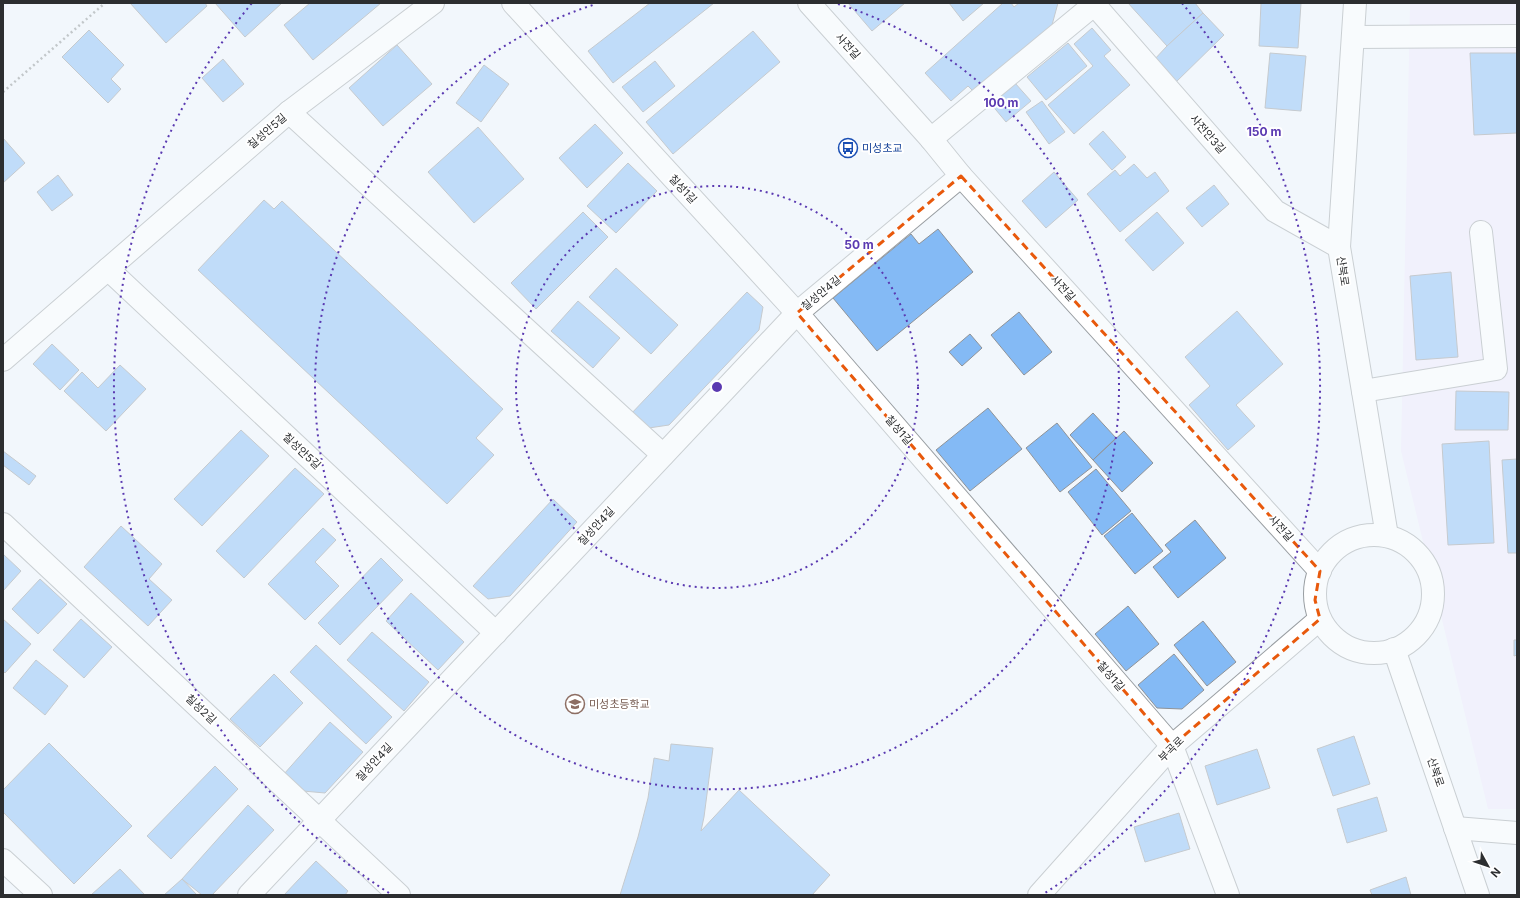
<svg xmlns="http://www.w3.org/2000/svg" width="1520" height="898" viewBox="0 0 1520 898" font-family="Inter,'Noto Sans KR',sans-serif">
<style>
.industrial{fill:#f0e8fd}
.building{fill:#84baf5;stroke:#8f9398}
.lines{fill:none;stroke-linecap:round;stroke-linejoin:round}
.minor-casing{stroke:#999ea2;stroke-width:24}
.path{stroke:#888c8f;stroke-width:2.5;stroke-dasharray:2 3;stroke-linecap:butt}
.minor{stroke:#fff;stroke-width:22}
.marked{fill:none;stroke:#e8590c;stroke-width:3;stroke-dasharray:8 5;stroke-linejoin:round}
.ring{fill:none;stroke:#5a39b1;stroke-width:2;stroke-dasharray:2 4}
.labels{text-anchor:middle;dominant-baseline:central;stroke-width:4;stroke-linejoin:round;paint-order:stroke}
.street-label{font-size:11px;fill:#2c2e30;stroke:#fff}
.transit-label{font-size:11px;fill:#164399;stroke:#fff;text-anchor:start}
.education-label{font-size:11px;fill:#785e54;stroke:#fff;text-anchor:start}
.centre{fill:#5a39b1;stroke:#fff;stroke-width:2}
.ring-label{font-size:12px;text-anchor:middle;font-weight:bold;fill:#5a39b1;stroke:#fff;stroke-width:4;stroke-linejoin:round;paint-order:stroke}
</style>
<rect width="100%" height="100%" fill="#f2f7fc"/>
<!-- industrial -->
<path class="industrial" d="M1410 3H1517V809H1488L1401 451Z"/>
<!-- building -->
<g class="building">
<path d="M130 3H205L207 6 166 43Z"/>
<path d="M215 3H282L245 37Z"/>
<path d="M310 3H381L313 60 284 25Z"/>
<path d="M650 3H714L613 83 588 51Z"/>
<path d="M848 3H905L872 31Z"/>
<path d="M949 3H984L963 21Z"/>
<path d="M1003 3H1011L1014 7 1019 3H1058L1052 25 975 93 968 86 951 101 925 73Z"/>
<path d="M1128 3H1195L1203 13 1167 46Z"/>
<path d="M1261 3H1301L1298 48 1259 46Z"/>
<path d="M1203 13 1224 35 1174 84 1153 61 1167 46Z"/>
<path d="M1092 28 1111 50 1104 56 1130 85 1074 134 1048 105 1093 66 1074 44Z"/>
<path d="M89 30 124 65 111 79 121 89 108 103 62 57Z"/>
<path d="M753 31 780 62 673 154 646 122Z"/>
<path d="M1068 43 1087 66 1046 100 1027 77Z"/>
<path d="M397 45 432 84 383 126 349 88Z"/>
<path d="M1270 53 1306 56 1301 111 1265 108Z"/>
<path d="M1470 53H1517V133L1474 135Z"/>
<path d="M223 59 244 84 223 102 202 78Z"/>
<path d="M655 61 675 86 643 112 622 87Z"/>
<path d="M484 65 509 84 481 122 456 103Z"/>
<path d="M1015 83 1031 101 1006 122 991 104Z"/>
<path d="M1042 101 1065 132 1049 144 1026 112Z"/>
<path d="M595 124 623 153 587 188 559 158Z"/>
<path d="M478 127 524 179 474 223 428 172Z"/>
<path d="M1103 131 1126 157 1112 170 1089 144Z"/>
<path d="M3 138 25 163 3 183Z"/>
<path d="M628 163 657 191 616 233 587 206Z"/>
<path d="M1134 164 1147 178 1155 172 1169 191 1120 232 1087 194 1115 170 1120 176Z"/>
<path d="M1054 172 1078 200 1046 228 1022 201Z"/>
<path d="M58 175 73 195 52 211 37 192Z"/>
<path d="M1214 185 1229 204 1202 227 1186 208Z"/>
<path d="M264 200 274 209 282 201 503 409 476 438 494 455 447 504 198 270Z"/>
<path d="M583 212 608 237 536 309 511 283Z"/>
<path d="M1157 212 1184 243 1153 271 1125 240Z"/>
<path d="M938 229 973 272 877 351 833 298 911 234 919 244Z"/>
<path d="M616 268 678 325 651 354 589 297Z"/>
<path d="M1451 272 1458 357 1416 360 1410 276Z"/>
<path d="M747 292 763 307 759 330 669 425 642 429 629 416Z"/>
<path d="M578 301 620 338 593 368 551 331Z"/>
<path d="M1237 311 1283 364 1236 405 1255 426 1228 450 1189 405 1210 386 1185 357Z"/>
<path d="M1019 312 1052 352 1024 375 991 335Z"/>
<path d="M970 334 982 348 962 366 949 352Z"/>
<path d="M52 344 79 370 60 390 33 364Z"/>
<path d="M120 365 146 389 106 431 64 391 82 372 98 388Z"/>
<path d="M1456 391 1509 392 1508 430H1455Z"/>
<path d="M988 408 1022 449 970 491 936 450Z"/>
<path d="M1093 413 1116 438 1093 460 1070 435Z"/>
<path d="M1057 423 1092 467 1060 492 1026 448Z"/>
<path d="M241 430 269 456 202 526 174 499Z"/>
<path d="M1124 431 1153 463 1122 492 1093 460Z"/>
<path d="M1489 441 1494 543 1448 545 1442 444Z"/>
<path d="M3 451 36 476 29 485 3 465Z"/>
<path d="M1517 459V553H1508L1502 460Z"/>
<path d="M295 468 324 494 244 578 216 551Z"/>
<path d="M1096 469 1131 511 1102 535 1068 492Z"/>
<path d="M553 499 577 522 510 596 488 599 473 586Z"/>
<path d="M1132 513 1163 551 1135 574 1104 536Z"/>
<path d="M1195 520 1226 558 1178 598 1153 567 1171 552 1165 545Z"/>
<path d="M121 526 162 564 149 579 172 600 148 626 84 567Z"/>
<path d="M323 528 336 540 315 562 339 586 305 620 268 584Z"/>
<path d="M3 554 21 571 3 591Z"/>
<path d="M381 558 403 580 340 645 318 623Z"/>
<path d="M40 579 67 604 38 634 12 609Z"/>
<path d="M411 593 464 642 438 670 386 621Z"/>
<path d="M1128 606 1159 644 1126 671 1095 634Z"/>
<path d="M3 619 31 644 5 673 3 671Z"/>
<path d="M81 619 112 647 84 678 53 650Z"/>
<path d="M1203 621 1236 662 1207 686 1174 645Z"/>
<path d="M372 632 429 682 404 711 347 660Z"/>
<path d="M1514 640H1517V655L1514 656Z"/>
<path d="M316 645 392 717 366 744 290 672Z"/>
<path d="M1174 654 1204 690 1182 709 1157 708 1138 685Z"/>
<path d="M36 660 68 686 45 715 13 688Z"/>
<path d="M274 674 303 703 260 747 230 719Z"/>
<path d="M330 722 363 752 325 793 303 791 284 774Z"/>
<path d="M1354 736 1370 784 1333 796 1317 749Z"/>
<path d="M49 743 132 826 74 884 3 812V790Z"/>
<path d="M671 744 713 748 704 817 701 831 739 790 830 875 812 895H620L638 837 648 798 654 758 669 761Z"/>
<path d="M1257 749 1270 788 1217 805 1205 766Z"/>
<path d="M215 766 238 789 171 859 147 836Z"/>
<path d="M1377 797 1387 831 1347 843 1337 809Z"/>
<path d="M248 805 274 830 212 895H202L182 879Z"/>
<path d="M1179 813 1190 849 1145 862 1134 827Z"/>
<path d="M316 861 348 891 345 895H284Z"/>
<path d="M120 869 145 895H91Z"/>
<path d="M1406 877 1411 895H1372L1370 890Z"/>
<path d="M182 879 197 895H164Z"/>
</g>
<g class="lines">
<!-- minor casing -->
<g class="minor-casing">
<g id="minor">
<path d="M513 3 797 313 1172 746 1228 895"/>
<path d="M809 3 931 139 961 176 1320 571"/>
<path d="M1093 3 1275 211 1339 247"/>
<path d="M1355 3 1339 247 1387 536"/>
<path d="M1353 37 1516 36"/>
<path d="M289 112 663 455"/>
<path d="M931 139 1096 3"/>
<path d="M108 269 496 633"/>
<path d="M3 360 289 112 433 3"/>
<path d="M1363 391 1496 369 1481 232"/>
<path d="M3 524 399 895"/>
<circle cx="1374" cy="594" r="59"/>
<path d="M1394 649 1478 895"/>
<path d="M1455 828 1517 833"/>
<path d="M3 860 41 895"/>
<path d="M249 895 797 313 961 176"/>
<path d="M1039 895 1172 746 1320 619"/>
</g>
</g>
<!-- path -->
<path class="path" d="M3 92 105 3"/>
<!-- minor -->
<use href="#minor" class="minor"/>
</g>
<!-- marked area -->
<path d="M0 0H1520V898H0ZM961 176 1320 571 1315 600 1320 619 1172 746 797 313Z" fill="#f2f7fc" fill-opacity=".55" fill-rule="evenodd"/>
<path class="marked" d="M961 176 1320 571 1315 600 1320 619 1172 746 797 313Z"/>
<!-- distance rings -->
<g class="ring">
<circle cx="717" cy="387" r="201"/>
<path d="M838 4A402 402 0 1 1 596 4"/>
<path d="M389 893A603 603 0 0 1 252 3M1182 3A603 603 0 0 1 1045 893"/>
</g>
<!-- icons -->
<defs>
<g id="bus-ring" transform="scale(1)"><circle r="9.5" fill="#fff" stroke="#1a4fb4" stroke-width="1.5"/><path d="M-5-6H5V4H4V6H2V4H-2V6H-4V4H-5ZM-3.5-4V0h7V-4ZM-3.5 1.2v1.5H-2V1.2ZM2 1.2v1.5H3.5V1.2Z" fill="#1a4fb4"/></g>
<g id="school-ring" transform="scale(1)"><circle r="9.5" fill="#fff" stroke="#8d6e63" stroke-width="1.5"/><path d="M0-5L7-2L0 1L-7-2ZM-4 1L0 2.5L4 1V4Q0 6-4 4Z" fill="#8d6e63"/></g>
</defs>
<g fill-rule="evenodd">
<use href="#bus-ring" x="848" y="148"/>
<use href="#school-ring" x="575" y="704"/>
</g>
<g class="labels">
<!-- street labels -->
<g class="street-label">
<text transform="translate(848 46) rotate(48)">사전길</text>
<text transform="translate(267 131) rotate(-41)">칠성안5길</text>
<text transform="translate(1208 134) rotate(49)">사전안3길</text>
<text transform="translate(683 189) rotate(47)">칠성1길</text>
<text transform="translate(1343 271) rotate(81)">산북로</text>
<text transform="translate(1063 288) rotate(48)">사전길</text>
<text transform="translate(821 293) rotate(-40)">칠성안4길</text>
<text transform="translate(899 430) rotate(49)">칠성1길</text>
<text transform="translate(302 451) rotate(43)">칠성안5길</text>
<text transform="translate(596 526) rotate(-47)">칠성안4길</text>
<text transform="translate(1281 528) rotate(48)">사전길</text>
<text transform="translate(1111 676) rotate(49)">칠성1길</text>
<text transform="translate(201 709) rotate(43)">칠성2길</text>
<text transform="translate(1171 749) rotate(-45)">부곡로</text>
<text transform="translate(374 762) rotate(-47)">칠성안4길</text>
<text transform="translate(1436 772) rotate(71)">산북로</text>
</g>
<!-- transit labels -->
<g class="transit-label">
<text x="862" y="148">미성초교</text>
</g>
<!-- education labels -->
<g class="education-label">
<text x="589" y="704">미성초등학교</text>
</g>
</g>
<circle cx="717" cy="387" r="6" class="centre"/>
<g class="ring-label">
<text x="1001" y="107">100 m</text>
<text x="1264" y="136">150 m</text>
<text x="859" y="249">50 m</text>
</g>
<!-- border -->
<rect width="1520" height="898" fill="none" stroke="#2c2e30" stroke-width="8"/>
<!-- north arrow -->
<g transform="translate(1488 866) rotate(130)" stroke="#ffffff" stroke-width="3" paint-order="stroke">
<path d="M0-3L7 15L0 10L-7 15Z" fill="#2c2e30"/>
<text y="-6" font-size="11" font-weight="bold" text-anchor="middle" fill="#2c2e30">N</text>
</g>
</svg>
